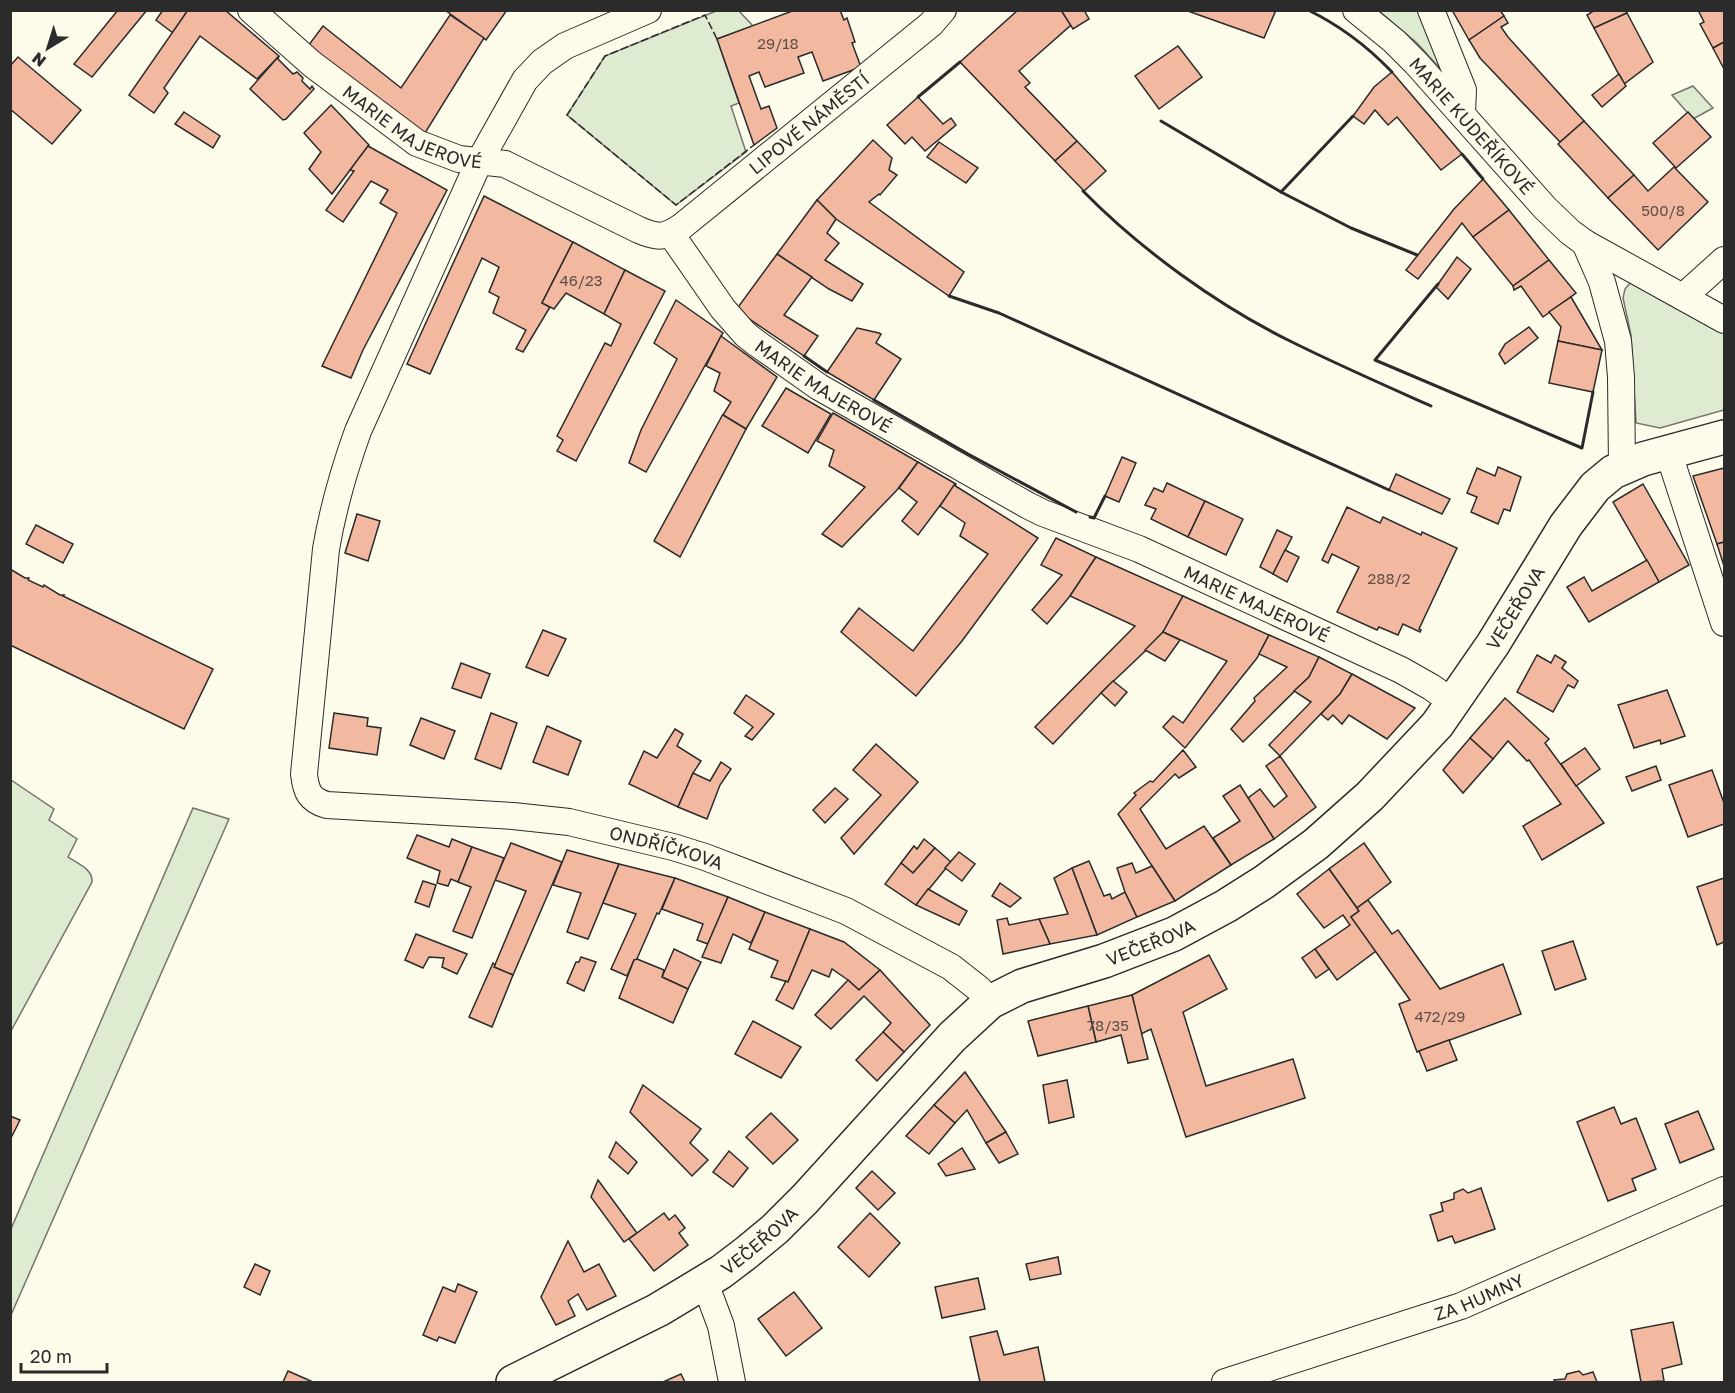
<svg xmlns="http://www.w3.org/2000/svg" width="1735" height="1393" viewBox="0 0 1735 1393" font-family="'Golos Text',sans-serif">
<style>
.green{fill:#deebd1;stroke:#74746e;stroke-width:1.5}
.building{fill:#f2b8a0;stroke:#2b2b2b;stroke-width:1.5}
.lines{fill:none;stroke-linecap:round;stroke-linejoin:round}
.street-casing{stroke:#2b2b2b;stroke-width:28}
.secondary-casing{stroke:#2b2b2b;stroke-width:36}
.street{stroke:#fdfbea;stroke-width:26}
.secondary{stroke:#fdfbea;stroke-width:33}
.fence{stroke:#2b2b2b;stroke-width:1.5;stroke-dasharray:8 3;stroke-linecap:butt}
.wall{stroke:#2b2b2b;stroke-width:3}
.labels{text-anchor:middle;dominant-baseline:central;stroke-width:4.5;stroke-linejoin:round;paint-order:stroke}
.number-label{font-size:15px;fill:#5d4e48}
.street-label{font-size:18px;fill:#2b2b2b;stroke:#fdfbea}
</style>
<rect width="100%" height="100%" fill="#fdfbea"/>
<!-- green -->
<g class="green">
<path d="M716 11H739L753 26 717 39 739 103 731 106 746 152 676 205 567 115 605 56Z"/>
<path d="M1379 11H1422L1448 77 1417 43Z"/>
<path d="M1693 86 1713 108 1693 119 1672 95Z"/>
<path d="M1631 282 1724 327V410L1660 428 1636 423 1631 335 1623 298 1625 289Z"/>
<path d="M11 780 54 809 49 820 77 839 68 857C78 864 93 869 92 882L11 1031Z"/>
<path d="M193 808 229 819 11 1315V1229Z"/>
</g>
<!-- building -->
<g class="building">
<path d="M118 10H147L92 77 74 64Z"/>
<path d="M163 10H188L173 33 156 20Z"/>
<path d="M188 10H225L279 56 257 79 200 36 164 88 168 93 154 113 129 95Z"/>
<path d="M445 10H507L486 40Z"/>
<path d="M795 10H840L844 20 847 18 855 42 852 43 861 67 823 81 812 52 798 57 804 73 765 87 759 72 749 76 761 109 769 106 777 128 754 145 717 39Z"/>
<path d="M1018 10H1061L1071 25 1019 71 1030 83 1025 87 1077 141 1055 161 960 62Z"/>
<path d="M1061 10H1084L1089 19 1073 29Z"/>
<path d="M1185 10H1276L1264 38Z"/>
<path d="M1452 10H1500L1504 16 1469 40Z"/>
<path d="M1595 10H1625L1627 13 1594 28 1587 15Z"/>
<path d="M1698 10H1724V42L1713 48 1700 24 1704 22Z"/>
<path d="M1627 13 1653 62 1624 84 1594 28Z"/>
<path d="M450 15 484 38 425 133 391 111 308 46 323 26 401 88Z"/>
<path d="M1504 16 1508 23 1501 27 1508 37 1584 121 1560 142 1480 58 1469 40Z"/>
<path d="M1724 42V69L1713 48Z"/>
<path d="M1178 46 1202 77 1159 109 1135 76Z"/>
<path d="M279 56 278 59 293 74 297 72 303 78 302 81 310 89 312 86 314 89 286 119 283 120 250 89Z"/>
<path d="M18 57 81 110 52 144 10 109V66Z"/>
<path d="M1392 72 1462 154 1441 170 1397 117 1388 125 1375 110 1364 124 1353 116 1374 87Z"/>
<path d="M1619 74 1626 86 1602 107 1592 95Z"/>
<path d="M918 97 943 124 951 118 956 125 925 151 912 137 905 144 887 125Z"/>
<path d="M331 105 369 145 332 194 309 169 321 152 304 133Z"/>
<path d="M184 112 220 136 213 148 175 124Z"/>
<path d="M1688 112 1711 137 1676 168 1653 143Z"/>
<path d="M1584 121 1634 175 1608 198 1558 144Z"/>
<path d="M873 140 892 158 889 170 897 175 880 195 879 194 869 202 964 272 949 296 836 219 817 200Z"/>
<path d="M1077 141 1106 171 1084 191 1055 161Z"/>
<path d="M939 142 978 168 966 183 927 157Z"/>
<path d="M368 146 447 190 363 350 351 378 322 366 397 213 380 203 388 190 371 181 343 222 326 210 354 171 350 170Z"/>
<path d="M1674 167 1708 202 1658 250 1608 198 1634 175 1648 191Z"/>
<path d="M1483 179 1509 210 1473 237 1462 223 1418 279 1406 270 1454 209Z"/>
<path d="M484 196 573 242 542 303 550 307 523 352 516 349 526 330 493 313 499 297 489 292 499 267 482 258 430 374 407 364Z"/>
<path d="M817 200 836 219 827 233 839 243 825 260 863 284 852 301 829 289 777 254Z"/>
<path d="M1509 210 1549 260 1513 286 1473 237Z"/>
<path d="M573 242 625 270 604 314 566 293 554 309 542 303Z"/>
<path d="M777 254 812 277 784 315 818 336 804 356 736 310Z"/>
<path d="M1457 257 1471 269 1448 299 1436 287Z"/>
<path d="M1549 260 1576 293 1543 317 1521 286 1514 290 1513 286Z"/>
<path d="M625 270 665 291 576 461 557 451 563 440 557 436 605 343 611 346 621 324 604 314Z"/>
<path d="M1571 297 1602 350 1558 341 1561 327 1549 312Z"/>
<path d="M676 300 723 333 646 472 629 463 641 430 677 359 654 343Z"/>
<path d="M1529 327 1538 338 1505 364 1499 354 1505 344Z"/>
<path d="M857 328 879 333 881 334 876 343 901 359 874 400 827 372Z"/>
<path d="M721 336 777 377 746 429 723 415 731 402 714 391 720 373 706 366Z"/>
<path d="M1558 341 1602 350 1593 392 1549 383Z"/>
<path d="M786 388 831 414 808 453 762 426Z"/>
<path d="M833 413 918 462 897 490 842 547 822 534 865 487 829 466 834 450 817 441Z"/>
<path d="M723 414V415L746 429 680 557 654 541Z"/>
<path d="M1122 457 1136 463 1119 502 1105 496Z"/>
<path d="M918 462 956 484 918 535 902 521 917 502 899 488Z"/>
<path d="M1498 467 1521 477 1510 511 1504 509 1498 524 1471 512 1477 497 1467 493 1477 468 1495 476Z"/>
<path d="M1724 468V542L1717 544 1693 476Z"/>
<path d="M1396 474 1450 499 1442 514 1389 490Z"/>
<path d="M1167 483 1205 501 1188 537 1151 519 1156 509 1145 505 1154 488 1163 492Z"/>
<path d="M1643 484 1689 565 1659 582 1613 502Z"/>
<path d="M954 485 1038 538 962 641 916 696 841 632 859 608 913 651 988 554 960 536 965 523 940 506Z"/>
<path d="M1205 501 1243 519 1226 555 1188 537Z"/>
<path d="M1347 507 1380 523 1383 517 1421 535 1422 532 1457 548 1419 629 1421 630 1420 632 1403 624 1398 635 1379 627 1377 630 1337 612 1359 567 1332 554 1328 563 1322 560Z"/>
<path d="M357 514 380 521 368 561 345 553Z"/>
<path d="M36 525 73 544 63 563 26 544Z"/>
<path d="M1277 530 1292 537 1273 574 1260 567Z"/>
<path d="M1056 538 1096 557 1070 596 1047 624 1032 610 1062 575 1041 565Z"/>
<path d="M1724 542V566L1717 544Z"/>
<path d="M1285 550 1299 557 1287 582 1273 574Z"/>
<path d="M1096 557 1183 596 1161 636 1101 693 1053 744 1035 727 1135 626 1070 596Z"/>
<path d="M1647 560 1659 582 1589 622 1567 587 1584 577 1592 591Z"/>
<path d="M10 569 25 578H29L28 580 43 587 44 585 60 595H64L63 596 213 669 184 729 10 645Z"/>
<path d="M1183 596 1269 635 1257 658 1185 748 1163 727 1173 716 1183 723 1227 661 1163 632Z"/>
<path d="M543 630 566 639 548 676 526 667Z"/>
<path d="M1163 632 1180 640 1165 661 1145 650Z"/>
<path d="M1269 635 1319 657 1309 677 1243 742 1231 729 1255 701 1254 698 1287 667 1259 654Z"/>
<path d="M1537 655 1551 663 1555 655 1566 662 1562 668 1578 681 1574 688 1568 685 1553 712 1517 692Z"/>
<path d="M1319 657 1352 674 1340 694 1280 756 1269 745 1311 702 1294 691 1309 677Z"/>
<path d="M461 663 490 674 481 698 452 688Z"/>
<path d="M1352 674 1415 708 1387 739 1349 715 1342 724 1333 715 1328 720 1321 714 1340 694Z"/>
<path d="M1113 681 1127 692 1115 706 1101 693Z"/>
<path d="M1667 690 1685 736 1661 744 1660 740 1634 748 1618 705Z"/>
<path d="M746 695 774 714 752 740 745 736 753 727 734 713Z"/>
<path d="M1505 698 1549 739 1545 743 1604 823 1542 860 1523 826 1561 804 1529 760 1527 761 1508 741 1493 759 1470 738Z"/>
<path d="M334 713 368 718 367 726 381 728 377 755 329 748Z"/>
<path d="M491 713 517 723 501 769 475 759Z"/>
<path d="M421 718 455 731 444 759 410 745Z"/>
<path d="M547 726 581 741 568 775 533 762Z"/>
<path d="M675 729 683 734 677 746 701 761 693 773 678 807 629 784 644 751 657 758Z"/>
<path d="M1470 738 1493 759 1463 793 1443 770Z"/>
<path d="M876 744 918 782 854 854 841 838 881 795 853 770Z"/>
<path d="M1585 748 1600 769 1576 786 1561 764Z"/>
<path d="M1183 750 1196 767 1179 778 1175 774 1140 809 1166 849 1204 826 1231 865 1175 901 1118 814 1136 795 1134 793 1150 781 1153 782Z"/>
<path d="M1280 756 1316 807 1274 839 1248 798 1260 789 1274 807 1287 796 1266 766Z"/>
<path d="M721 762 731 769 720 785 707 819 678 807 693 773 710 781Z"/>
<path d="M1656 766 1661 780 1632 791 1626 777Z"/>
<path d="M1712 770 1724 803V824L1688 837 1669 785Z"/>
<path d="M1240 785 1274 839 1231 865 1213 838 1240 821 1223 796Z"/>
<path d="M835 788 848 799 825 823 813 810Z"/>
<path d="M417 835 449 847 452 839 472 847 458 882 451 879 448 886 437 883 440 871 407 858Z"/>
<path d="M924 839 935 848 913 873 901 863 914 846 917 849Z"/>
<path d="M511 843 562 862 513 975 494 967 526 891 495 880Z"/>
<path d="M1364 843 1391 882 1357 908 1329 869Z"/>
<path d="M472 847 504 858 472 938 453 931 471 887 458 882Z"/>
<path d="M935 848 951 862 916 905 885 884 901 863 913 873Z"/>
<path d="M567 850 619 864 588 939 567 932 581 893 553 885Z"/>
<path d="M959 852 975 864 962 881 945 868Z"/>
<path d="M1089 861 1104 896 1110 894 1112 899 1125 892 1137 917 1097 935 1072 868Z"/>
<path d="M1132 863 1136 873 1152 866 1175 901 1137 917 1125 892 1117 868Z"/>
<path d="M619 864 675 878 659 914 657 913 636 961 634 960 627 976 611 969 636 914 603 903Z"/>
<path d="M1072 868 1097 935 1050 944 1039 919 1068 914 1054 878Z"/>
<path d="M1329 869 1359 911 1351 917 1376 951 1337 980 1315 949 1350 925 1343 915 1324 928 1297 894Z"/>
<path d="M675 878 728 897 708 944 697 940 703 924 662 909Z"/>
<path d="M1724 878V942L1717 945 1697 887Z"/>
<path d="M423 881 436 885 429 907 415 902Z"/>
<path d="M1000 883 1021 898 1010 907 992 896Z"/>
<path d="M928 889 967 911 959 925 916 905Z"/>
<path d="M728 897 765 912 751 943 733 934 721 963 702 957Z"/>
<path d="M1368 900 1392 934 1398 930 1440 989 1503 964 1521 1014 1417 1052 1399 1004 1410 1000 1351 917 1359 911 1357 908Z"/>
<path d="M765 912 810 929 788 982 771 977 778 961 749 949Z"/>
<path d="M1007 918 1009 925 1039 919 1050 944 1003 954 997 920Z"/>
<path d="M810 929 844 942 880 970 859 990 848 980 832 969 829 977 812 970 793 1009 776 1000 786 981 788 982Z"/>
<path d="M416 934 467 954 457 974 442 967 444 958 429 957 423 968 405 960Z"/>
<path d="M1573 941 1586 979 1555 990 1542 951Z"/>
<path d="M674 949 701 962 688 989 662 977Z"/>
<path d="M1315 949 1329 969 1316 978 1302 958Z"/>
<path d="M1209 955 1227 989 1183 1012 1206 1086 1293 1059 1305 1098 1186 1137 1151 1029 1141 1034 1132 995Z"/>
<path d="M581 957 596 962 584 991 567 983 576 962H579Z"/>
<path d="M637 959 664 970 662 977 688 989 673 1023 619 998 634 960Z"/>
<path d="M493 963 495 965 494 967 513 975 492 1027 469 1017Z"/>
<path d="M880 970 930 1025 904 1052 883 1032 891 1023 864 996 831 1029 815 1015 848 980 859 990Z"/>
<path d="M1132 995 1148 1059 1128 1063 1121 1035 1096 1042 1088 1006Z"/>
<path d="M1088 1006 1096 1042 1038 1056 1028 1021Z"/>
<path d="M753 1021 801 1047 781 1078 735 1054Z"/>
<path d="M883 1032 904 1052 877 1081 856 1060Z"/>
<path d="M1449 1040 1457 1060 1427 1071 1419 1051Z"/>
<path d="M965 1072 1006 1132 986 1143 967 1110 955 1123 934 1105Z"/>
<path d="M1067 1080 1074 1117 1049 1123 1043 1085Z"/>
<path d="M643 1085 701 1129 690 1143 708 1160 692 1176 630 1112Z"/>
<path d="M934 1105 955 1123 929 1154 906 1136Z"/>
<path d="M1614 1107 1621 1124 1636 1118 1656 1169 1632 1179 1636 1190 1608 1201 1577 1122Z"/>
<path d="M1698 1111 1714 1149 1680 1163 1665 1124Z"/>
<path d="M771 1113 798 1140 773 1164 746 1137Z"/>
<path d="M10 1116 20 1120 10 1140Z"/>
<path d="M1006 1132 1018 1154 999 1163 986 1143Z"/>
<path d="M616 1142 637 1162 628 1174 609 1157Z"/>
<path d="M962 1148 975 1169 946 1176 938 1164Z"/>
<path d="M729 1151 748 1168 733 1187 713 1172Z"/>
<path d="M872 1171 895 1193 878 1210 856 1188Z"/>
<path d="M598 1180 637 1233 624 1242 591 1197Z"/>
<path d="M1481 1188 1495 1229 1455 1243 1452 1236 1438 1241 1430 1215 1443 1211 1441 1203 1454 1199V1193L1463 1189 1468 1193Z"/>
<path d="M664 1213 669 1220 675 1215 685 1228 679 1233 688 1245 654 1271 629 1239Z"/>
<path d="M870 1213 900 1243 869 1277 838 1247Z"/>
<path d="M568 1241 584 1272 599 1264 616 1296 587 1310 578 1294 568 1301 575 1316 556 1325 541 1297Z"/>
<path d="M1058 1257 1061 1274 1030 1280 1026 1264Z"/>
<path d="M255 1264 270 1271 260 1295 244 1287Z"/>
<path d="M978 1278 985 1309 942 1318 935 1287Z"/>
<path d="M458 1284 477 1292 455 1343 439 1337 437 1341 423 1335 443 1287 455 1292Z"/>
<path d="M794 1292 822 1328 786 1356 758 1319Z"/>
<path d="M1673 1322 1682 1364 1662 1369 1664 1381 1641 1382 1631 1330Z"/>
<path d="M997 1331 1004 1355 1038 1347 1045 1382H980L970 1337Z"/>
<path d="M288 1371 313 1382H283Z"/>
<path d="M1579 1371 1583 1375 1593 1372 1597 1382H1555L1554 1380 1565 1379 1567 1374Z"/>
<path d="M681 1374 685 1382H663Z"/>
</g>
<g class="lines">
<!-- street casing -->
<g class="street-casing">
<g id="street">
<path id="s1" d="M251 10 312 64 417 143 459 159 505 164 639 230C658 238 664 238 681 227L931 24 943 10"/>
<path id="s2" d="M648 10 565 46 542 62 525 80 479 162 358 431C344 470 333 508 326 549L304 774C306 791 309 800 327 805L513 816 569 822 673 847 705 857 846 911 951 967 979 989 990 1002"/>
<path id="s3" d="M1356 10 1394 41 1416 63 1545 208 1570 232 1585 243 1602 282 1618 341 1621 377 1622 467"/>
<path d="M1431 10 1463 90 1462 113"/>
<path id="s4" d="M671 234 723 309 745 334 755 342 819 387 1027 505 1043 513 1139 549 1401 670 1431 687 1454 703"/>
<path d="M1585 243 1724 320"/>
<path d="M1683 297 1724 260"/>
<path d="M1668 451 1724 623"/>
<path d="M705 1283 721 1326 732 1382"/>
<path id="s5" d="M1225 1382 1461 1306 1724 1190"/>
</g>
</g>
<!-- secondary casing -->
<g class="secondary-casing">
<g id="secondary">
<path id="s6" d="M513 1382 658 1310 721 1272 746 1253 775 1229 805 1199 952 1037 990 1002 1022 986 1104 961 1174 934 1226 906 1264 882 1316 844 1370 796 1437 725 1493 644 1566 525 1595 487 1613 472 1643 459 1724 437"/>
</g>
</g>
<!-- street -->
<use href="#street" class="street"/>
<!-- secondary -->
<use href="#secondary" class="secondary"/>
<!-- fence -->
<path class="fence" d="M717 39 705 15 605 56 567 115 676 205 754 145"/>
<!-- wall -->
<g class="wall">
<path d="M1308 10C1341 26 1367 46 1392 72"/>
<path d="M918 97 960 62"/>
<path d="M1161 121 1281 192 1353 116"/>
<path d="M1462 154 1483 179"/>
<path d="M1083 191C1140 249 1217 305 1290 341 1336 364 1384 385 1431 406"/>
<path d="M1281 192 1351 228 1417 255"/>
<path d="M1438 284 1375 360 1582 448 1593 392"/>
<path d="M949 296 999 313 1389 490"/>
<path d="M804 356 827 372"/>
<path d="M874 400 968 454 1076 512"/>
<path d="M1090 517 1094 518 1105 496"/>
</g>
</g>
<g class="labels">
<!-- number labels -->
<g class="number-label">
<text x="778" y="43">29/18</text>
<text x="1663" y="210">500/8</text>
<text x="581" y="280">46/23</text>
<text x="1389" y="578">288/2</text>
<text x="1440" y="1016">472/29</text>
<text x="1108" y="1025">78/35</text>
</g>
<!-- street labels -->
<g class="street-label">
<text stroke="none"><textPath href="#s1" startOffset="202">MARIE MAJEROVÉ</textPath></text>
<text stroke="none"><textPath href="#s1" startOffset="663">LIPOVÉ NÁMĚSTÍ</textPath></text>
<text stroke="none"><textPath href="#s3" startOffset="164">MARIE KUDEŘÍKOVÉ</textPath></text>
<text stroke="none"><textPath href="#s4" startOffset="219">MARIE MAJEROVÉ</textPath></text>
<text stroke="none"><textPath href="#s4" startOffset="705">MARIE MAJEROVÉ</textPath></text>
<text stroke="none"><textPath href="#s6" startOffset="1293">VEČEŘOVA</textPath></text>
<text stroke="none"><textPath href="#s2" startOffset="1266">ONDŘÍČKOVA</textPath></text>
<text stroke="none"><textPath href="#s6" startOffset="789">VEČEŘOVA</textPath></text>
<text stroke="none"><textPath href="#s6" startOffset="285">VEČEŘOVA</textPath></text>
<text stroke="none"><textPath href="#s5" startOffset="268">ZA HUMNY</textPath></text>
</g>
</g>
<!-- border -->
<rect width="1735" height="1393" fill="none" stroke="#2b2b2b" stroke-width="24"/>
<!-- north arrow -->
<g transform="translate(48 48) rotate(218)" stroke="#fdfbea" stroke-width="4.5" paint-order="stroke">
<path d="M0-4.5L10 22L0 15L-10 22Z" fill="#2b2b2b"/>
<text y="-9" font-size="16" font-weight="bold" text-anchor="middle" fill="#2b2b2b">N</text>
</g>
<!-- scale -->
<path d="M21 1363v9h86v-9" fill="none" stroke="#2b2b2b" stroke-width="3"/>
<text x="30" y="1363" font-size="18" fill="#2b2b2b" stroke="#fdfbea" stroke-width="4.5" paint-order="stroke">20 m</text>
</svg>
